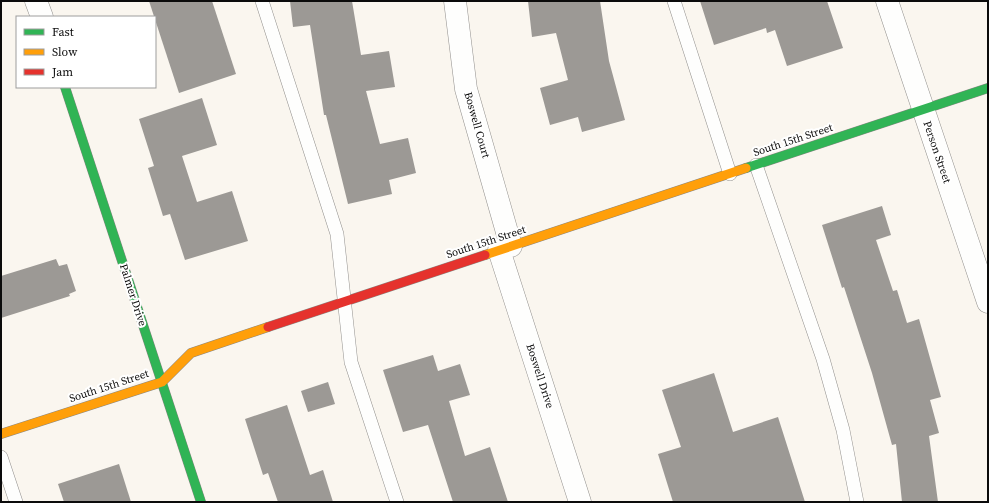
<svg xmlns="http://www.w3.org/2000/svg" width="989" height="503" viewBox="0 0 989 503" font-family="'Source Serif 4',serif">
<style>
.building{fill:#9c9995}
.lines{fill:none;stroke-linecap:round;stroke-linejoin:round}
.lane-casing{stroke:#93918e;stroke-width:14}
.street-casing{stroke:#93918e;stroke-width:23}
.fast-casing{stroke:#898784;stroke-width:10}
.slow-casing{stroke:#898784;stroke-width:10}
.jam-casing{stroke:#898784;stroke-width:10}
.lane{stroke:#fefefd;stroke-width:13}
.street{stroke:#fefefd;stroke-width:22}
.fast{stroke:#30b455;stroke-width:9}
.slow{stroke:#ff9f0a;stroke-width:9}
.jam{stroke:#e5322d;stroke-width:9}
.labels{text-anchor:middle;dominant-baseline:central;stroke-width:4;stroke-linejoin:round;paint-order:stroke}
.street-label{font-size:11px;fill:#0b0b0b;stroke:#fff}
</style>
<rect width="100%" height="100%" fill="#faf6ef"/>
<!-- building -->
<g class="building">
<path d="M149 1H212L236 74 179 93Z"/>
<path d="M290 1H352L361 55 389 51 395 87 366 91 380 144 408 138 416 173 389 180 392 194 348 204 326 115H324L310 25 293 27Z"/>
<path d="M528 1H600L609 61 625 120 582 132 578 117 550 125 540 88 568 80 556 33 532 37Z"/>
<path d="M700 1H827L843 48 787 66 775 30 767 33 766 28 714 45Z"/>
<path d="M202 98 217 145 182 156 197 202 232 191 248 241 185 260 170 214 163 216 148 168 154 166 139 119Z"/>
<path d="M882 206 891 235 876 240 893 291 897 290 907 323 919 319 941 397 930 400 939 433 929 436 938 502H902L896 444 892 445 872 373 844 287 842 288 822 225Z"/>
<path d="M56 259 59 266 67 264 76 291 69 294 70 296 1 318V276Z"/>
<path d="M433 355 438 371 460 364 470 395 449 401 465 456 490 447 508 502H453L428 425 403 432 383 370Z"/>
<path d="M714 373 733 432 778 417 805 502H673L658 454 681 447 662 390Z"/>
<path d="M328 382 335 404 308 412 301 391Z"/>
<path d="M287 405 310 475 323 470 333 502H278L268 473 263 475 245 419Z"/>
<path d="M119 464 131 502H64L58 484Z"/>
</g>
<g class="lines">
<!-- lane casing -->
<g class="lane-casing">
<g id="lane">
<path d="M262 1 337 234 351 362 397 502"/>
<path d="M674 1 730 174"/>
<path d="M756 165 823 359 843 430 857 502"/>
<path d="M1 457 16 502"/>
</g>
</g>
<!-- street casing -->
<g class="street-casing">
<g id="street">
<path d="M36 1 42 17"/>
<path d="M455 1 466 89 511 246"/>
<path d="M887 1 988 302"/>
<path d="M499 250 580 502"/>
</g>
</g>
<!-- fast casing -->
<g class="fast-casing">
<g id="fast">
<path d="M65 87 201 502"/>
<path d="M746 168 988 88"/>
</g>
</g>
<!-- slow casing -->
<g class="slow-casing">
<g id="slow">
<path d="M485 255 746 168"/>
<path d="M1 434 162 382 191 353 268 327"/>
</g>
</g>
<!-- jam casing -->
<g class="jam-casing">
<path id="jam" d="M268 327 485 255"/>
</g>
<!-- lane -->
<use href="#lane" class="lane"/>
<!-- street -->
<use href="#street" class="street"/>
<!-- fast -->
<use href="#fast" class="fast"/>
<!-- slow -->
<use href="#slow" class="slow"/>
<!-- jam -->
<use href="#jam" class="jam"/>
</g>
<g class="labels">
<!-- street labels -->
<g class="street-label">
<text transform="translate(477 125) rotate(74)">Boswell Court</text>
<text transform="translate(793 140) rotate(-18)">South 15th Street</text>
<text transform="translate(937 152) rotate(71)">Person Street</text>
<text transform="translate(486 242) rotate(-18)">South 15th Street</text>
<text transform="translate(133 295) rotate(72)">Palmer Drive</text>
<text transform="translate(540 376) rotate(72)">Boswell Drive</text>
<text transform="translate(109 386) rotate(-18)">South 15th Street</text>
</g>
</g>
<!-- border -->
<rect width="989" height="503" fill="none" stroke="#0b0b0b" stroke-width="4"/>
<!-- legend -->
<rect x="16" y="16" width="140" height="72" fill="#ffffff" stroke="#9d9d9d"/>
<rect x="24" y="29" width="20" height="6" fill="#30b455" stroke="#9d9d9d"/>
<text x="52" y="36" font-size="12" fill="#0b0b0b">Fast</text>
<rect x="24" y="49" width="20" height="6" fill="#ff9f0a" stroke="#9d9d9d"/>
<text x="52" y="56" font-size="12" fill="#0b0b0b">Slow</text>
<rect x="24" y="69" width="20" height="6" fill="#e5322d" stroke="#9d9d9d"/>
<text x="52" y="76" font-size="12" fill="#0b0b0b">Jam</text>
</svg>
